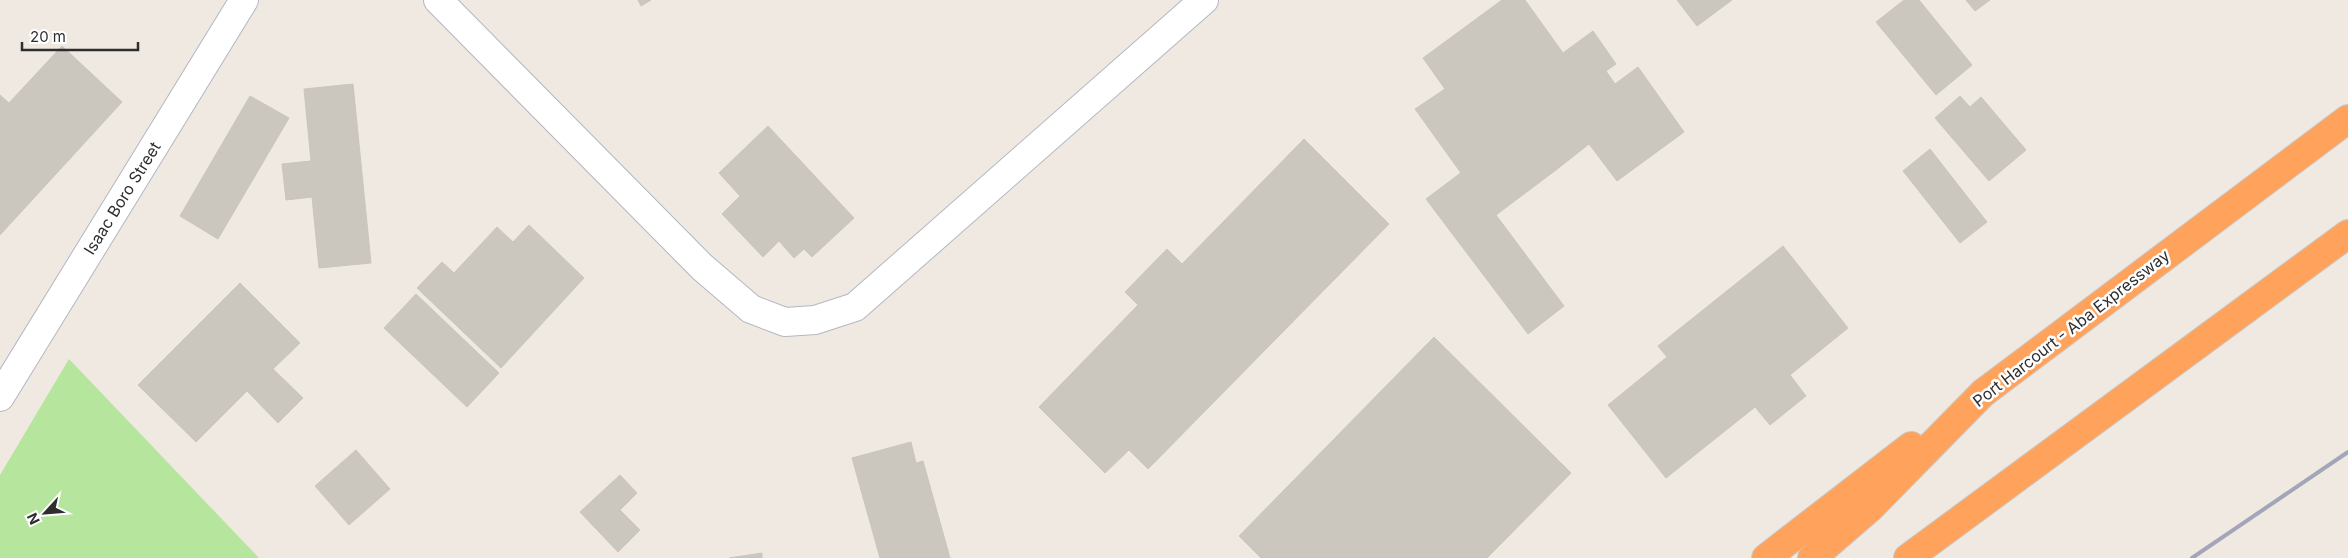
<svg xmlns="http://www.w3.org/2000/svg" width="2348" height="558" viewBox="0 0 2348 558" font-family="Inter,sans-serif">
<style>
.green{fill:#b6e59e}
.building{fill:#cbc7bf;stroke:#cbc5ba}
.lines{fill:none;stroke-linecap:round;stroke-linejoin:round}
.minor-casing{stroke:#b4b7c1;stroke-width:30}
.highway-casing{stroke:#c9c9c9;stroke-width:30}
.minor{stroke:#fff;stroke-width:28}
.highway{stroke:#ffa35c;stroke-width:28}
.rail{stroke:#a3a6b8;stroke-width:4}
.labels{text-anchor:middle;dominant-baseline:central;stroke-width:5;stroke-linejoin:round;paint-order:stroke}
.street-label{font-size:16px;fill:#2e2e2e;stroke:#fff}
</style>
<rect width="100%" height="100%" fill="#efe9e1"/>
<!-- green -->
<path class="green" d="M69 359 259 558H0V475Z"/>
<!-- building -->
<g class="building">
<path d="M638 0H651L641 6Z"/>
<path d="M1502 0H1525L1563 53 1593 31 1616 64 1606 71 1615 84 1638 67 1684 132 1617 181 1589 144 1556 170 1523 126 1461 173 1415 109 1445 89 1423 58Z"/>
<path d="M1677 0H1732L1697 26Z"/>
<path d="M1904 0H1919L1972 65 1936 95 1876 22Z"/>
<path d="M1966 0H1990L1975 11Z"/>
<path d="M62 46 122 102 0 235V95L9 103Z"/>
<path d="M353 84 371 263 319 268 312 197 286 200 282 164 311 161 304 89Z"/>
<path d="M250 96 289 118 218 239 180 216Z"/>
<path d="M1960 96 1970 107 1981 97 2026 150 1989 181 1935 118Z"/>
<path d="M768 126 854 218 812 257 804 249 794 258 779 241 763 257 722 214 740 196 719 173Z"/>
<path d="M1523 126 1556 170 1496 215 1564 306 1528 334 1426 199Z"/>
<path d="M1304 139 1389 224 1148 469 1129 450 1105 473 1039 407 1138 305 1125 292 1167 249 1182 264Z"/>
<path d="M1930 149 1987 222 1960 243 1903 171Z"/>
<path d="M529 225 584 278 501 368 417 288 442 262 454 273 497 227 513 242Z"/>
<path d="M1783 246 1848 328 1790 375 1806 396 1770 425 1755 407 1666 478 1608 405 1667 357 1658 346Z"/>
<path d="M240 283 300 343 273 369 303 398 278 423 247 391 196 442 138 385Z"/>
<path d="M416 294 499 373 467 407 384 328Z"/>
<path d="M1434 337 1571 473 1487 558H1261L1239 536Z"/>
<path d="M911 442 916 463 923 461 950 558H880L852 458Z"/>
<path d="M356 450 390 489 349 525 315 486Z"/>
<path d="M620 475 637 493 620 510 640 530 618 552 580 512Z"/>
<path d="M762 553V558H729Z"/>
</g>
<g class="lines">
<!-- minor casing -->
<g class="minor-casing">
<g id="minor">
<path d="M438 0 702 267 751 309 785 322 815 320 855 307 1204 0"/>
<path d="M0 397 244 0"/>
</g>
</g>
<!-- highway casing -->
<g class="highway-casing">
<g id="highway">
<path d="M1766 558 1911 446"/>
<path d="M1812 558 1869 509 1983 393 2348 119"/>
<path d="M1908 558 2348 234"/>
</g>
</g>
<!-- minor -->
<use href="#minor" class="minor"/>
<!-- highway -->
<use href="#highway" class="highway"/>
<!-- rail -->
<path class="rail" d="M2192 558 2348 452"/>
</g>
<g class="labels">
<!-- street labels -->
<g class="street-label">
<text transform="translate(122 198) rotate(-58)">Isaac Boro Street</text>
<text transform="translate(2071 328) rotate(-38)">Port Harcourt - Aba Expressway</text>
</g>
</g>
<!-- north arrow -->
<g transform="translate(45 513) rotate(244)" stroke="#ffffff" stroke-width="4" paint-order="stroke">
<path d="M0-4L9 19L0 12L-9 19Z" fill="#2e2e2e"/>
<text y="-8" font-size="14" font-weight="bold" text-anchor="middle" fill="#2e2e2e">N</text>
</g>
<!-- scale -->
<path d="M22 42v8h116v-8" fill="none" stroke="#2e2e2e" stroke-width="2.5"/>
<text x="30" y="42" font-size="15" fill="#2e2e2e" stroke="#ffffff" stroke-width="4" paint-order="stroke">20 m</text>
</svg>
